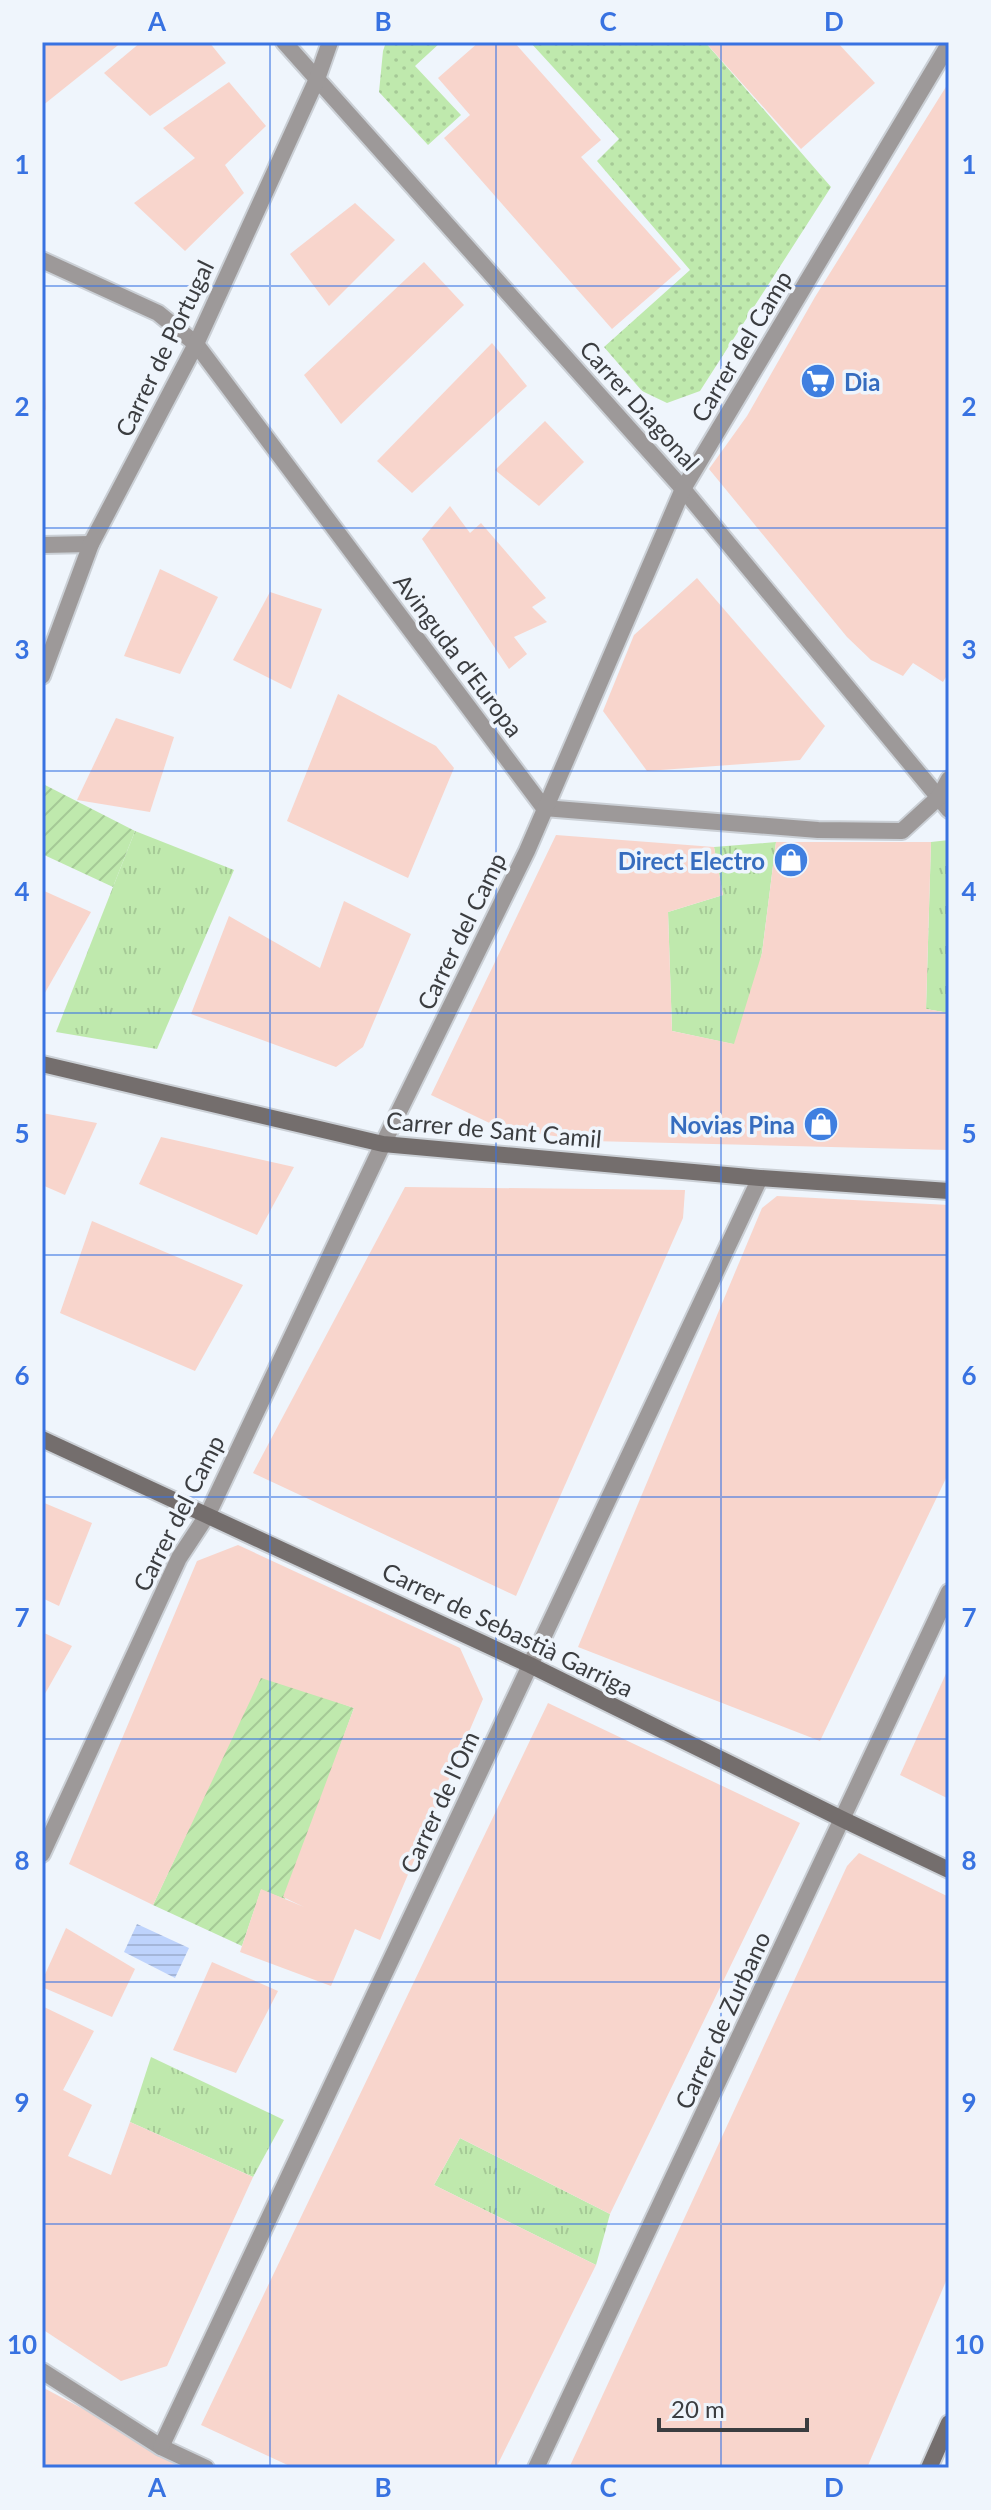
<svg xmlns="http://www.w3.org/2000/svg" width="991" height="2510" viewBox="0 0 991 2510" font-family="Lato,sans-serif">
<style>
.grass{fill:url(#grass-tufts)}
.park{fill:url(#park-dots)}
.garden{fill:url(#garden-furrows)}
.water{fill:url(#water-rules)}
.building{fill:#f8d5cc}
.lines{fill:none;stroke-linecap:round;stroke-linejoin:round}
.street-casing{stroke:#cbd0d6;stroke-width:20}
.secondary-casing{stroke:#cbd0d6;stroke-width:20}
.street{stroke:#9d9999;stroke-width:16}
.secondary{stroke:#746e6d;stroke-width:16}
.grid{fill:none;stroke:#3872e1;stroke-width:2;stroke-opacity:0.55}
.labels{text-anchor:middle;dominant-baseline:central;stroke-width:7;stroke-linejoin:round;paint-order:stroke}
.street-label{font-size:24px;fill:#3b3d40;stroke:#eff5fc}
.shop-label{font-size:24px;font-weight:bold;fill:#366cbe;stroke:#eff5fc;text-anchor:end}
.neatline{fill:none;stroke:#3872e1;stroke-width:3}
.grid-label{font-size:26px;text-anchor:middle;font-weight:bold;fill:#3872e1}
</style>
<defs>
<pattern id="grass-tufts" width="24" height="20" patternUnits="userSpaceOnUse" patternTransform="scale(2)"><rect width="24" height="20" fill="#bfe9ad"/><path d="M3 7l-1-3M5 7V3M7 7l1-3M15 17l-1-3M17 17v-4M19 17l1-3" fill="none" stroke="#a5c996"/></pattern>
<pattern id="park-dots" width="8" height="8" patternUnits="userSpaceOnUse" patternTransform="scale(2)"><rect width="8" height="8" fill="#bfe9ad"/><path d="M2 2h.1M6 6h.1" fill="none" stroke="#a5c996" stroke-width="1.8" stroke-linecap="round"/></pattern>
<pattern id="garden-furrows" width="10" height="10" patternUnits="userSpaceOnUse" patternTransform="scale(2)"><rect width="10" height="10" fill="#bfe9ad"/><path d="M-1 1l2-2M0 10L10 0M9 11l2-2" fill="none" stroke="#a5c996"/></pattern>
<pattern id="water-rules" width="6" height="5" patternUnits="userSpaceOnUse" patternTransform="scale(2)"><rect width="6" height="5" fill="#bed3fc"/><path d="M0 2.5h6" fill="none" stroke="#a4b6d9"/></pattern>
</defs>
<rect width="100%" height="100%" fill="#eff5fc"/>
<!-- grass -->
<g class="grass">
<path d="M135 831 234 870 157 1049 56 1032Z"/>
<path d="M949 840V1013L926 1009 931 842Z"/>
<path d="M776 842 762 953 742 1046 672 1031 668 912 723 895 714 847Z"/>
<path d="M151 2057 284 2120 253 2177 130 2122Z"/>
<path d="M460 2138 610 2214 596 2265 434 2185Z"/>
</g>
<!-- park -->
<g class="park">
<path d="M386 42H441L415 66 461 115 428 145 379 92 383 51Z"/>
<path d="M530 42H705L831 187 700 391 667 403 642 391 604 347 690 270 597 161 619 139Z"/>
</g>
<!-- garden -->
<g class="garden">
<path d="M45 785 135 831 113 887 42 854V793Z"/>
<path d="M261 1674 354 1708 285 1899 261 1890 242 1946 153 1905Z"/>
</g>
<!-- water -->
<path class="water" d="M137 1924 189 1948 175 1978 124 1952Z"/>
<!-- building -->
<g class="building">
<path d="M42 42H122L42 106Z"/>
<path d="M141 42H209L226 63 150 116 104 73Z"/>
<path d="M479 42H514L601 140 581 157 681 269 612 329 444 138 470 115 438 78Z"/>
<path d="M705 42H837L875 83 801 149Z"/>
<path d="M229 82 266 126 225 165 244 193 185 251 134 203 195 158 163 128Z"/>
<path d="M949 82V672L943 682 913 663 903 676 871 660 847 637 709 469 747 416 815 297Z"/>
<path d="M355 203 395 240 329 306 290 254Z"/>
<path d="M424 262 464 305 341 424 304 375Z"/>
<path d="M492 343 527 386 412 493 377 461Z"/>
<path d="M42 375 45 376 46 409 42 417Z"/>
<path d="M545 421 584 462 539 506 495 470Z"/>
<path d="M450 506 470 533 481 523 546 598 532 607 547 622 514 637 527 654 509 669 422 539Z"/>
<path d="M160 569 218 597 180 674 124 656Z"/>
<path d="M697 578 825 726 800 760 647 771 603 711 634 635Z"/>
<path d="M270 592 322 609 291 689 233 660Z"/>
<path d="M338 694 436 746 454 768 408 878 287 821Z"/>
<path d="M116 718 174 737 150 812 77 800Z"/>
<path d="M556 835 714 847 723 895 668 912 672 1031 734 1044 762 953 776 842H931L926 1009 949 1013V1150L591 1141 502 1129 431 1095Z"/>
<path d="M42 890 91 912 42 998Z"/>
<path d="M344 901 411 934 363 1047 336 1067 191 1014 229 916 320 968Z"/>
<path d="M42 1113 97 1123 65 1195 42 1185Z"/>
<path d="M161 1137 294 1167 257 1235 139 1184Z"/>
<path d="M405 1187 685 1190 683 1218 516 1596 253 1473Z"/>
<path d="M777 1196 949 1205V1472L820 1741 578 1647 762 1208Z"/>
<path d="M92 1221 243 1285 195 1371 60 1313Z"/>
<path d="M42 1502 92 1523 59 1606 42 1598Z"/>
<path d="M238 1545 460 1648 483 1699 380 1940 355 1929 331 1986 240 1952 261 1889 304 1907 283 1897 354 1708 261 1678 153 1905 69 1864 197 1561Z"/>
<path d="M42 1632 72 1646 42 1699Z"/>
<path d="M949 1667V1799L900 1775Z"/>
<path d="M548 1703 800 1823 610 2214 460 2138 434 2185 596 2265 496 2468H294L201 2425Z"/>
<path d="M859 1853 949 1897V2274L867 2468H569L847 1866Z"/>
<path d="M66 1928 135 1969 112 2017 42 1987V1981Z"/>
<path d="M212 1962 278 1991 236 2073 173 2050Z"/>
<path d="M42 2006 94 2031 63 2090 92 2105 68 2156 111 2175 130 2122 253 2177 167 2366 121 2381 42 2329Z"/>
<path d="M42 2387 194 2468H42Z"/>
</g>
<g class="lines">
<!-- street casing -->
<g class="street-casing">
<g id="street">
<path d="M284 42 683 489 949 810"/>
<path d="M42 260 158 313 196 344 544 808 818 830 902 831 939 797 949 779"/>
<path d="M42 545 91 544"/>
<path d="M42 676 91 544 196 344 317 79 330 42"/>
<path d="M42 1854 179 1558 208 1514 383 1144 527 851 683 489 949 44"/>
<path d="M42 2371 161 2447 206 2468"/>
<path d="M161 2447 760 1178"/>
<path d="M536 2468 949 1592"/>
</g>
</g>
<!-- secondary casing -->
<g class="secondary-casing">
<g id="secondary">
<path d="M42 1064 383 1144 760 1178 949 1191"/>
<path d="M42 1439 530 1665 844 1820 949 1870"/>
<path d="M929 2468 949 2423"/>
</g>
</g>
<!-- street -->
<use href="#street" class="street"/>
<!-- secondary -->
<use href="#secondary" class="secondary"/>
</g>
<!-- grid -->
<path class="grid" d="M270 42V2468M496 42V2468M721 42V2468M42 286H949M42 528H949M42 771H949M42 1013H949M42 1255H949M42 1497H949M42 1739H949M42 1982H949M42 2224H949"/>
<!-- icons -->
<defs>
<g id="supermarket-disc" transform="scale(1.8)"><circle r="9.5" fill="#3f7fe0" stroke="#eff5fc"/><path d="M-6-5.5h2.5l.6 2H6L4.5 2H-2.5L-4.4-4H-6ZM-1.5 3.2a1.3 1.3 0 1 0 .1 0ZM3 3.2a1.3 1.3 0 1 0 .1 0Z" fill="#fff"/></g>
<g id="shop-disc" transform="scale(1.8)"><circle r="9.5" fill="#3f7fe0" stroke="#eff5fc"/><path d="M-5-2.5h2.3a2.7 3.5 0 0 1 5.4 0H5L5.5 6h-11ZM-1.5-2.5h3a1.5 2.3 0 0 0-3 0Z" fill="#fff"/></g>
</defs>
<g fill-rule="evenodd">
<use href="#supermarket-disc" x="818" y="381"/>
<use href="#shop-disc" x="791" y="860"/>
<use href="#shop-disc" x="821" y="1124"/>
</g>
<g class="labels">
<!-- street labels -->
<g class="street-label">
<text transform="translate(741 346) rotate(-59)">Carrer del Camp</text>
<text transform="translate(164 348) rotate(-64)">Carrer de Portugal</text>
<text transform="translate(640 405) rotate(48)">Carrer Diagonal</text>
<text transform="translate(459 655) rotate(53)">Avinguda d'Europa</text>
<text transform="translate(461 931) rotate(-64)">Carrer del Camp</text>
<text transform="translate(494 1129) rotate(5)">Carrer de Sant Camil</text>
<text transform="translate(178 1513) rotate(-63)">Carrer del Camp</text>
<text transform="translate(508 1629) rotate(26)">Carrer de Sebastià Garriga</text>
<text transform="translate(439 1802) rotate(-65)">Carrer de l'Om</text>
<text transform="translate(722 2020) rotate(-65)">Carrer de Zurbano</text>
</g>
<!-- shop labels -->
<g class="shop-label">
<text x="844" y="381" text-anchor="start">Dia</text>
<text x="765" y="860">Direct Electro</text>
<text x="795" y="1124">Novias Pina</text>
</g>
</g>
<!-- border -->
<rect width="991" height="2510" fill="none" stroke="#eff5fc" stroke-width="88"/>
<!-- scale -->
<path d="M659 2418v12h148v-12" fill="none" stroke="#3b3d40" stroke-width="4"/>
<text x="671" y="2418" font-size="24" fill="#3b3d40" stroke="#eff5fc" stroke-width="6" paint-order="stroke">20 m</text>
<rect x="44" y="44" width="903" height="2422" class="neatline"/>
<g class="grid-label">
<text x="157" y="31">A</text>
<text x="383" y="31">B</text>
<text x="608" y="31">C</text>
<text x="834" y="31">D</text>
<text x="22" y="174">1</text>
<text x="969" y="174">1</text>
<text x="22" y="416">2</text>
<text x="969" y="416">2</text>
<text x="22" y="659">3</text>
<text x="969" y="659">3</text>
<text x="22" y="901">4</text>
<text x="969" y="901">4</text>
<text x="22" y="1143">5</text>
<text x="969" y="1143">5</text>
<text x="22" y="1385">6</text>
<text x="969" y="1385">6</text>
<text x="22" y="1627">7</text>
<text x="969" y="1627">7</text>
<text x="22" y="1870">8</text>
<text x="969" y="1870">8</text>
<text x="22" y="2112">9</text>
<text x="969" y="2112">9</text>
<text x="22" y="2354">10</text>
<text x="969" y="2354">10</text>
<text x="157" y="2497">A</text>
<text x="383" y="2497">B</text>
<text x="608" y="2497">C</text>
<text x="834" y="2497">D</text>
</g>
</svg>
